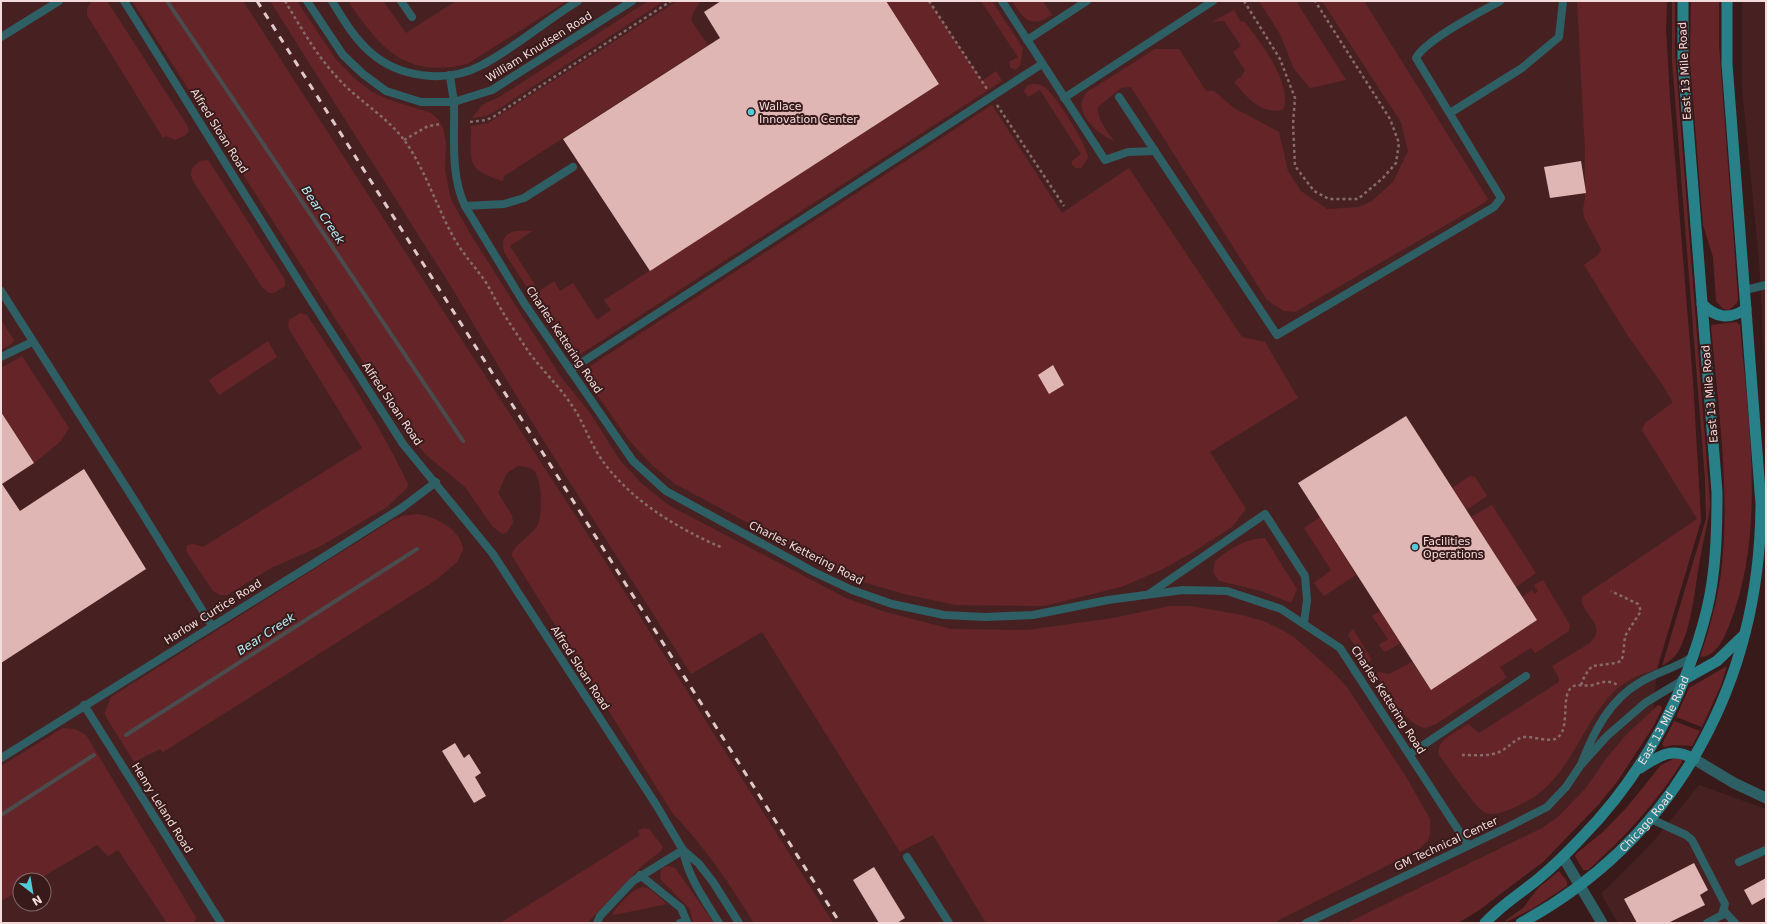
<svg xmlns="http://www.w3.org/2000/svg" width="1767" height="924" viewBox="0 0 1767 924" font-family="'DejaVu Sans',sans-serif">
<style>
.built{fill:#472121;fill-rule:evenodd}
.green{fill:#652528}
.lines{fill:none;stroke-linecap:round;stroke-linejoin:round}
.stream{stroke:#4a4c4d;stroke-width:4}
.building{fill:#dfb6b4}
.path{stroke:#866b6a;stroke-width:2.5;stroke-dasharray:3 3;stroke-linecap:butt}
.service{stroke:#2e5f65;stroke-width:8}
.minor{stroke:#2e5f65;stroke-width:11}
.tertiary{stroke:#2e5f65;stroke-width:11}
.secondary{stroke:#288089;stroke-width:11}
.rail{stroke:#dfc8c7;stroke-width:3;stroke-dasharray:7 7;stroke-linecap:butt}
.poi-dot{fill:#52cbd8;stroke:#391a1a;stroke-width:1.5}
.labels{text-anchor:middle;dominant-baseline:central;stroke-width:4;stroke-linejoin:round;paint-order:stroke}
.street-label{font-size:11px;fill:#f3dddc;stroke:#391a1a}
.poi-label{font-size:11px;fill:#f3dddc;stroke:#391a1a;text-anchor:start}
.water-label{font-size:12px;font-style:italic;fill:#b5f0f7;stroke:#391a1a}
</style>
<rect width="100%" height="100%" fill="#391a1a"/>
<!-- built -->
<g class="built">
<path d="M1 1H1667L1666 30 1670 98 1693 382 1701 521 1657 669 1653 713 1624 769 1439 923H1ZM20 880H44V904H20Z"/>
<path d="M1742 1H1766V399L1759 260 1742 88Z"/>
<path d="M1699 785 1766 809V923H1618L1601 894 1653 842Z"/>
</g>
<!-- green -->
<g class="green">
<path d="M92 1H107L187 125 189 131 186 135 175 140 166 136 163 138 87 15V8Z"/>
<path d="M132 1H243L617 580 833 923H754C730 884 705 847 673 814L512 556C511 547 532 535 537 526 543 517 542 480 535 472 531 467 523 466 518 466L507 473 498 493 512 515 513 523 507 532 502 534 492 526 465 487 425 454 408 432Z"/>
<path d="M270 1H297L335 58 353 77 372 92 387 99 431 113 438 119 443 128 446 142 445 170 450 196 454 205 471 235 561 377 590 413 619 459 641 483 670 506 846 598 882 611 951 629 1027 630 1113 618 1170 606H1191L1242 615 1263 621 1284 631 1294 637 1331 670 1347 687 1405 775 1430 819V833L1428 840 1418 850 1273 923H986L933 835 900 852 762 632 691 674 535 427 452 288Z"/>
<path d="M348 1H383L406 33 456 1H567L467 64C405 79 380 48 348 1Z"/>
<path d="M648 1H664L494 112 486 116 472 118 482 105 501 96Z"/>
<path d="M677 1H701L694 11 691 20 708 45 504 176 503 181C465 169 471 162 471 126L488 123Z"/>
<path d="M886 1H929L982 81 996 71 1002 81 573 359 504 252C499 231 515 229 532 231L510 246 539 291 554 281 560 291 573 283 597 320 611 310 604 300 939 84Z"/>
<path d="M981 1H992L1023 48 1020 66 1015 70 1010 67 1009 62 1018 57Z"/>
<path d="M1012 1H1043L1052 15C1030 28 1025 21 1012 1Z"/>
<path d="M1259 1H1296L1346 80 1310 88 1294 69 1280 34Z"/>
<path d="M1322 1H1364L1488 199 1484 203 1295 312 1284 311 1267 300 1131 87 1121 88 1098 107C1097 120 1107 131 1114 141 1097 134 1070 110 1087 92L1155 49H1179L1206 91H1214L1234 108 1279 132 1288 171 1301 191 1327 209 1359 207 1372 201 1393 182 1408 151 1401 122Z"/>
<path d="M1577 1H1667L1666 30 1670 98 1693 382 1701 521 1657 669C1638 675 1621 682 1608 698 1582 728 1570 770 1537 795 1530 800 1521 804 1513 808 1506 811 1492 817 1484 812 1476 808 1447 766 1439 755 1435 740 1457 732 1468 724L1479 733 1559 682V678L1552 666 1590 643 1596 635C1600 620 1579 610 1582 597L1697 519 1642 430 1645 423 1672 403V401L1664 387 1628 336 1584 265 1599 254 1601 249 1584 217 1583 210 1585 197V151Z"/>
<path d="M1672 1H1675V53L1710 503C1709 521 1704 536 1701 554 1695 583 1693 626 1678 652 1674 658 1668 662 1662 666L1706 519 1705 480 1672 61Z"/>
<path d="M1691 1H1719V45L1738 298 1737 303 1729 310 1723 309 1716 301 1713 257 1703 225 1690 62Z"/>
<path d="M1234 10 1240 21 1245 22C1261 44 1288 77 1285 106L1282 110C1260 114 1247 97 1234 82L1242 76 1245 70 1233 52 1241 46 1224 21 1212 22Z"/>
<path d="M1033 84C1037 84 1041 84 1044 87 1055 94 1088 146 1088 158L1081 168H1076L1072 165V161L1081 154 1040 90 1028 97 1024 91 1028 85Z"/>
<path d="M992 105 1062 213 1129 168 1242 337 1265 342 1298 398 1210 452 1246 509 1232 527 1193 552 1161 570 1121 587 1044 606 955 605 904 594 856 580 675 484 652 465 628 439 581 372Z"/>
<path d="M206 160 209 161 285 280V286L274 293H269L262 287 193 181 191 175 192 168 200 161Z"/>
<path d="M300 313 307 315C343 370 380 424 408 484L407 488 387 507 319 547 271 568 227 595H220L213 591 186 551 187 545 193 544 203 547 362 448 290 331 288 326 289 320Z"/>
<path d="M1 320 14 340 12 343 1 350Z"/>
<path d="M1736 322 1740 325C1748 424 1767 530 1729 626 1724 638 1716 657 1700 657 1709 631 1717 602 1721 574 1731 492 1718 408 1711 325Z"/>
<path d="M268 341 277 357 219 395 209 380Z"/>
<path d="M22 356 69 428 60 442 34 463 1 412V368Z"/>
<path d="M1470 476 1475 477 1487 496 1466 510 1452 488Z"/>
<path d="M1492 505 1536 573 1516 587 1471 517Z"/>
<path d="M417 514C435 516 462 530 463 550L457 562 436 580 163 752 160 749 134 762 106 717 105 713 111 697 391 521 403 516Z"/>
<path d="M1320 517 1356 575 1324 596 1314 583 1331 570 1304 528Z"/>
<path d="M1265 538 1297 589 1291 603 1261 591 1219 581 1213 572 1215 561C1231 548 1244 539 1265 538Z"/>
<path d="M1543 580 1570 625 1569 631 1535 653 1531 648 1500 667 1506 676V678L1436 724 1425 728C1411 727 1372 685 1378 672L1389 674 1412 662 1431 690 1537 620 1522 597 1532 590 1534 594 1538 591 1534 585Z"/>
<path d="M1380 611 1401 643 1385 652 1379 645 1388 639 1372 616Z"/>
<path d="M1353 629 1372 660 1368 662 1365 661 1348 635Z"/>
<path d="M1727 666 1721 685 1702 727 1676 717 1689 688Z"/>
<path d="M1658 705 1661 706 1662 709 1653 727 1617 782 1599 804 1543 862 1478 911 1458 923H1347L1542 828 1559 816 1585 789 1606 759 1626 735Z"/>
<path d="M1674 721 1700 731 1692 746 1674 745 1664 747 1662 744Z"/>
<path d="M63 728 75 729 86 735 192 911 196 917 194 923H167L118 850 108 856 97 845 37 880H20V890L1 901V766Z"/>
<path d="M1675 758 1682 759V762C1656 803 1625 837 1588 870H1583L1575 856 1576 854 1604 831 1628 806 1661 765Z"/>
<path d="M643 828 649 829 663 847 661 851 643 865 587 923H500L640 835 638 831Z"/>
<path d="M669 866 675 868 714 923H693L690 909 661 880 660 874 662 868Z"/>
<path d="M1559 871 1567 881V886L1532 909 1506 922V920L1523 908 1538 888Z"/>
<path d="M644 887 651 890 667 904 614 915 613 913C620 903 632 889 644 887Z"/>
</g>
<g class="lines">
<!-- stream -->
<g class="stream">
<path d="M167 1 463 441"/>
<path d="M126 735 417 549"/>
<path d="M1 815 94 755"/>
</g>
</g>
<!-- building -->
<g class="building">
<path d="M721 1H886L939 84 650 271 563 139 720 38 704 12Z"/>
<path d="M1581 161 1586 193 1550 198 1544 167Z"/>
<path d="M1053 365 1064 385 1049 394 1038 375Z"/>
<path d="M1 412 34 463 2 484 20 511 84 469 146 569 1 663Z"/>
<path d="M1406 416 1537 620 1431 690 1298 483Z"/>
<path d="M455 743 464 758 469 754 481 773 475 777 486 796 474 803 442 751Z"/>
<path d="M1694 863 1708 890 1700 895 1705 905 1668 923H1637L1624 899Z"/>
<path d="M874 867 905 918 897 923H879L853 880Z"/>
<path d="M1766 878V897L1752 905 1744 890Z"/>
</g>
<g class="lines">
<!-- path -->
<g class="path">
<path d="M285 1C300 26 315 53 335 75 358 102 390 117 409 147 428 177 438 210 455 240 464 255 475 267 485 281 491 290 495 300 501 309 509 323 519 337 528 351 541 369 558 385 571 404 582 419 588 438 598 454 626 498 676 528 723 548"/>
<path d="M929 1 987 89"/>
<path d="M1244 1 1280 59 1295 98 1293 124 1295 166 1314 191 1329 199H1358L1383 178 1396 163 1399 143 1390 119 1315 1"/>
<path d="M997 105 1064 206"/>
<path d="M470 122 486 120 493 117 671 1"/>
<path d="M404 140 428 126 441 124"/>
<path d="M1581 685 1585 675 1592 666 1616 663 1621 661 1623 656 1625 636 1641 611 1638 604 1611 591"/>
<path d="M1462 755C1474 755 1490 757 1501 751 1510 747 1514 739 1524 737 1534 736 1548 743 1557 738 1571 729 1560 695 1572 687 1578 683 1586 687 1593 685 1603 682 1609 679 1619 686"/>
</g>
<!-- service -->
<g class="service">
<path d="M124 1 305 291 403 444 493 554 655 803 683 850 699 864 713 882 739 923"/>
<path d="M307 1 343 55 363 74 386 91 421 102H454L492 90 632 1"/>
<path d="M332 1C343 19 354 38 370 52 399 78 447 84 482 65 516 47 545 21 578 1"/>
<path d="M401 1 412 17"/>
<path d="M1002 1 1105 160 1128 152 1155 151"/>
<path d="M1 37 59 1"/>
<path d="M1027 40 1087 1"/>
<path d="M450 75C451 85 453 94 454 103 455 138 450 174 465 206L524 303 633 461 666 491 814 572 852 590 892 604 944 615 985 617 1033 615 1108 600 1183 590 1227 591 1281 609 1340 648 1468 845"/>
<path d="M1119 97 1277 335 1494 207 1501 198 1416 58C1427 39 1479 13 1500 1"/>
<path d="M1064 98 1213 1"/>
<path d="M1450 113 1522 68 1559 37 1563 1"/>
<path d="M465 206 504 204 524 198 573 167"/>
<path d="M1745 290 1766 285"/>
<path d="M1 291 138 506 212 626"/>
<path d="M1 357 32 342"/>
<path d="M570 370 1042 64"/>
<path d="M1149 594 1265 514 1305 576 1307 600 1304 623"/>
<path d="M84 705 221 923"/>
<path d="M1410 754 1526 676"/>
<path d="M1 758 316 562 403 507 436 482"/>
<path d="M1582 762C1594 731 1610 700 1639 683 1656 672 1674 669 1692 657"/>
<path d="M1651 819 1686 835 1692 840 1725 904 1722 915 1707 923"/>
<path d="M683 850C688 877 704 899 719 923"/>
<path d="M907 857 949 923"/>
<path d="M1739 862 1766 850"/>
<path d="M640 875 681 908 687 922 680 923"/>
<path d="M1724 911 1735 923"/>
<path d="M597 923 600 916 633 881 683 850"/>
<path d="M1306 923 1508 827 1547 807 1566 787 1580 766 1607 736 1645 703 1683 680"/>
</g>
<!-- minor -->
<path class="minor" d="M1563 857 1602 923"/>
<!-- tertiary -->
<path class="tertiary" d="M1694 759 1734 783 1766 798"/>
<!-- secondary -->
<g class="secondary">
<path d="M1702 304C1716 318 1729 320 1746 309"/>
<path d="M1683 680 1717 661 1743 636"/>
<path d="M1640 768C1659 756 1672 746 1694 759"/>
<path id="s1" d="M1485 923C1501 905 1520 894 1538 879 1554 866 1568 852 1582 837 1643 775 1686 694 1707 609 1716 571 1717 532 1717 492L1683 62V1"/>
<path id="s2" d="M1521 923C1678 838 1760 680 1761 504L1727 64V1"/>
</g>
<!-- rail -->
<path class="rail" d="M257 1 840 923"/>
</g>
<!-- markers -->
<g class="poi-dot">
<circle cx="751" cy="112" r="4"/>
<circle cx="1415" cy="547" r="4"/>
</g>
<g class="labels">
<!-- street labels -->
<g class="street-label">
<text transform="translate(539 47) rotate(-32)">William Knudsen Road</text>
<text transform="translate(1685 71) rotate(-93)">East 13 Mile Road</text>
<text transform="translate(219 131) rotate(58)">Alfred Sloan Road</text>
<text transform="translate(564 340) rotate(56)">Charles Kettering Road</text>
<text transform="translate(1710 394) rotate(-95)">East 13 Mile Road</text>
<text transform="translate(392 404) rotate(56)">Alfred Sloan Road</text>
<text transform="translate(806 553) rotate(27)">Charles Kettering Road</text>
<text transform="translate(213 612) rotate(-32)">Harlow Curtice Road</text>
<text transform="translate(580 668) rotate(57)">Alfred Sloan Road</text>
<text transform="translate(1388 700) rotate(57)">Charles Kettering Road</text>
<text stroke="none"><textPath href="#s1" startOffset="273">East 13 Mile Road</textPath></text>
<text transform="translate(162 808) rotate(58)">Henry Leland Road</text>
<text stroke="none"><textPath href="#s2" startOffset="162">Chicago Road</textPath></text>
<text transform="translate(1446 844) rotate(-25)">GM Technical Center</text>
</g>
<!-- poi labels -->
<g class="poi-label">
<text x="759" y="106">Wallace<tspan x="759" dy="13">Innovation Center</tspan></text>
<text x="1423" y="541">Facilities<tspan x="1423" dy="13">Operations</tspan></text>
</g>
<!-- water labels -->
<g class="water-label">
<text transform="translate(323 215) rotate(56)">Bear Creek</text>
<text transform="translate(266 634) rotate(-33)">Bear Creek</text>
</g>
</g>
<!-- border -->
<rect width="1767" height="924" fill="none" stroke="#f3dddc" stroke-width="4"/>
<!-- north arrow -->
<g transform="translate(32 892) rotate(149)"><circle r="19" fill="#391a1a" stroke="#836868"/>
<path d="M0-3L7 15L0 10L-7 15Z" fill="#52cbd8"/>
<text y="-6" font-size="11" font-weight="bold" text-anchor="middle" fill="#f3dddc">N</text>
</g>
</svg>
